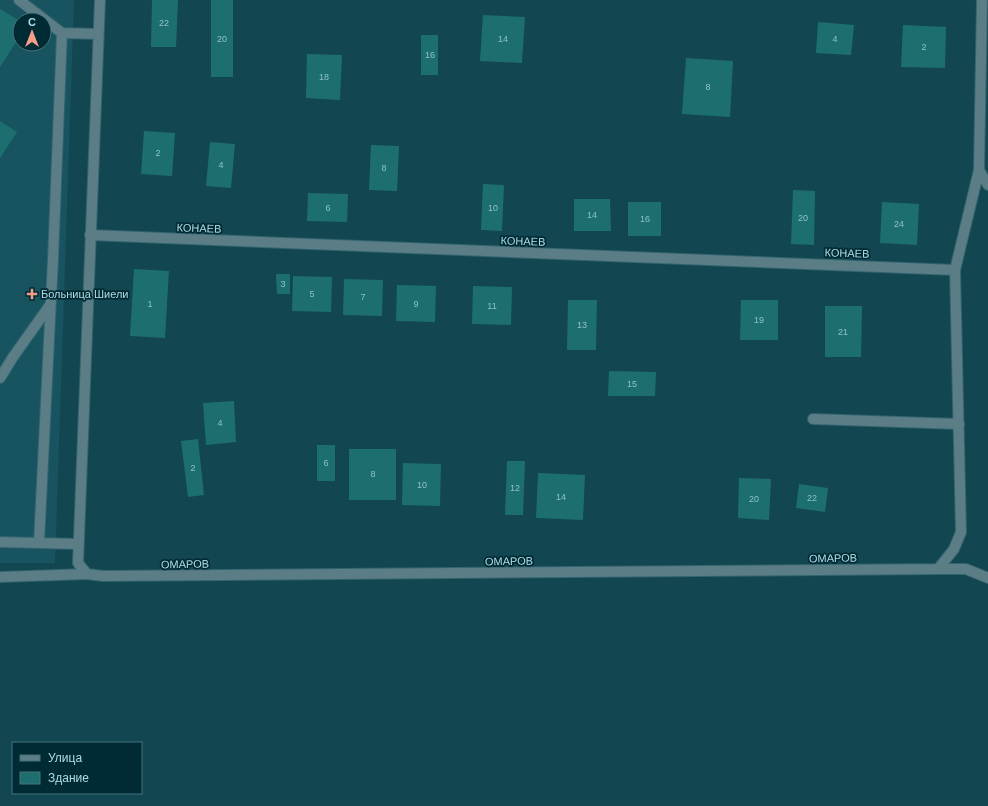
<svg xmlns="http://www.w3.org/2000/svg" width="988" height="806" viewBox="0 0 988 806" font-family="Helvetica,sans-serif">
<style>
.built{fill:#175460;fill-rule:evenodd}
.building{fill:#1d6f6f}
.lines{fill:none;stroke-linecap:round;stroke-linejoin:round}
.minor-casing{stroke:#32646f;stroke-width:12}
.minor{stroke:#5a7d86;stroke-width:10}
.poi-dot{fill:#f49e88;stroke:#002b34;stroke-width:1.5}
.labels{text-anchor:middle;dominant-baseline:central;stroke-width:3.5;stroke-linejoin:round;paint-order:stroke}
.number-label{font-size:9px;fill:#8cc1c9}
.street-label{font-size:11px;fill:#b1dce7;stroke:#002b34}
.poi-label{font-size:11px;fill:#b1dce7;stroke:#002b34;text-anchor:start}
</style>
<rect width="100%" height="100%" fill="#124651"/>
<!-- built -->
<path class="built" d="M0 0H74L55 563H0ZM20 20H44V44H20Z"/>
<!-- building -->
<g class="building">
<path d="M152 0H178L176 47H151Z"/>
<rect x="211" y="0" width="22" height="77"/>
<path d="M0 9 20 21V36L0 67Z"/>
<path d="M483 15 525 17 522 63 480 61Z"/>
<path d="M818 22 854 25 851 55 816 53Z"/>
<path d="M903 25 946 27 945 68 901 67Z"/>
<rect x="421" y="35" width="17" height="40"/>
<path d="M307 54 342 55 340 100 306 98Z"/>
<path d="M686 58 733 61 730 117 682 114Z"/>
<path d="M0 121 17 132 0 158Z"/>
<path d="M144 131 175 133 172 176 141 174Z"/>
<path d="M210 142 235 144 231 188 206 186Z"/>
<path d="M371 145 399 146 397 191 369 190Z"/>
<path d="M483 184 504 185 502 231 481 230Z"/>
<path d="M793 190 815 191 814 245 791 244Z"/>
<path d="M308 193 348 194 347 222 307 221Z"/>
<path d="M574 199H610L611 231H574Z"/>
<rect x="628" y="202" width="33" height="34"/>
<path d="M882 202 919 204 917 245 880 243Z"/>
<path d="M134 269 169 271 165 338 130 336Z"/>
<path d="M276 274H290V294H277Z"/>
<path d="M293 276 332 277 331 312 292 311Z"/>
<path d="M344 279 383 280 382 316 343 315Z"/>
<path d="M397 285 436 286 435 322 396 321Z"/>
<path d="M473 286 512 287 511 325 472 324Z"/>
<path d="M568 300H597L596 350H567Z"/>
<path d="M741 300H778V340H740Z"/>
<path d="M825 306H862L861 357H825Z"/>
<path d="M609 371 656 372 655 396H608Z"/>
<path d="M234 401 236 442 206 445 203 403Z"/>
<path d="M198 439 204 495 188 497 181 441Z"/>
<rect x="317" y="445" width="18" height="36"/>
<rect x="349" y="449" width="47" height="51"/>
<path d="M507 461H525L523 515H505Z"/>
<path d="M403 463 441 464 440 506 402 505Z"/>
<path d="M538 473 585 475 583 520 536 518Z"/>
<path d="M739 478 771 479 769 520 738 518Z"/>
<path d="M799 484 828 488 825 512 796 508Z"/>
</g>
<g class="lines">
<!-- minor casing -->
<g class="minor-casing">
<g id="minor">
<path d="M19 0 62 33 98 34"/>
<path d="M100 0 78 563 87 574 103 576 938 569 954 549 961 532 955 270 979 170 982 0"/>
<path d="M979 170 988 185"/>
<path d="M90 235 955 270"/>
<path d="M0 378 13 357 50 305"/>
<path d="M813 419 959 424"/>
<path d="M0 542 78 544"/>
<path d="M39 543 53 259 62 33"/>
<path d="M938 569H966L988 578"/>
<path d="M0 577 87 574"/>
</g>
</g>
<!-- minor -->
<use href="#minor" class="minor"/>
</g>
<!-- markers -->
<path class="poi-dot" d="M30 288h4v4h4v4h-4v4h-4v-4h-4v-4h4z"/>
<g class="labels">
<!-- number labels -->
<g class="number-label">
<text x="164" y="23">22</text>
<text x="222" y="39">20</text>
<text x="503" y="39">14</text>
<text x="835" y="39">4</text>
<text x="924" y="47">2</text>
<text x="430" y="55">16</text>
<text x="324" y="77">18</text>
<text x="708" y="87">8</text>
<text x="158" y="153">2</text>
<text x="221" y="165">4</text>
<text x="384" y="168">8</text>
<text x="328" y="208">6</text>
<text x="493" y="208">10</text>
<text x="592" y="215">14</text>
<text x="803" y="218">20</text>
<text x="645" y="219">16</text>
<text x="899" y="224">24</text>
<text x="283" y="284">3</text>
<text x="312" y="294">5</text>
<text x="363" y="297">7</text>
<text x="150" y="304">1</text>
<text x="416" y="304">9</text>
<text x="492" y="306">11</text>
<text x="759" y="320">19</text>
<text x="582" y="325">13</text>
<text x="843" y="332">21</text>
<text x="632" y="384">15</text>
<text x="220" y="423">4</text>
<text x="326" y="463">6</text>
<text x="193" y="468">2</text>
<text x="373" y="474">8</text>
<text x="422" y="485">10</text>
<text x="515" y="488">12</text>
<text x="561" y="497">14</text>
<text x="812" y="498">22</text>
<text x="754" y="499">20</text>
</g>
<!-- street labels -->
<g class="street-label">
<text transform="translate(199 228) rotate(2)">КОНАЕВ</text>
<text transform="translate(523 241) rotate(2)">КОНАЕВ</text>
<text transform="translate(847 253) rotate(2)">КОНАЕВ</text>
<text transform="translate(833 558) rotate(-1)">ОМАРОВ</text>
<text transform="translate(509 561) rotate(-1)">ОМАРОВ</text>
<text transform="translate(185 564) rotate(-1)">ОМАРОВ</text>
</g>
<!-- poi labels -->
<g class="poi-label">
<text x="41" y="294">Больница Шиели</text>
</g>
</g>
<!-- legend -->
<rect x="12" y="742" width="130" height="52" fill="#002b34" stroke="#47727c"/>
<rect x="20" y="755" width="20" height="6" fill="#5a7d86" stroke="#47727c"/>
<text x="48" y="762" font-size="12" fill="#b1dce7">Улица</text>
<rect x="20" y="772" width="20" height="12" fill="#1d6f6f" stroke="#47727c"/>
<text x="48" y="782" font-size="12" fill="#b1dce7">Здание</text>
<!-- north arrow -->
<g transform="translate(32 32)"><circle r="19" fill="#002b34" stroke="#47727c"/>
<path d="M0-3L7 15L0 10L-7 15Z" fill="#f49e88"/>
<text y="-6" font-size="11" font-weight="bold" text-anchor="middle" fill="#b1dce7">С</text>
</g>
</svg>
